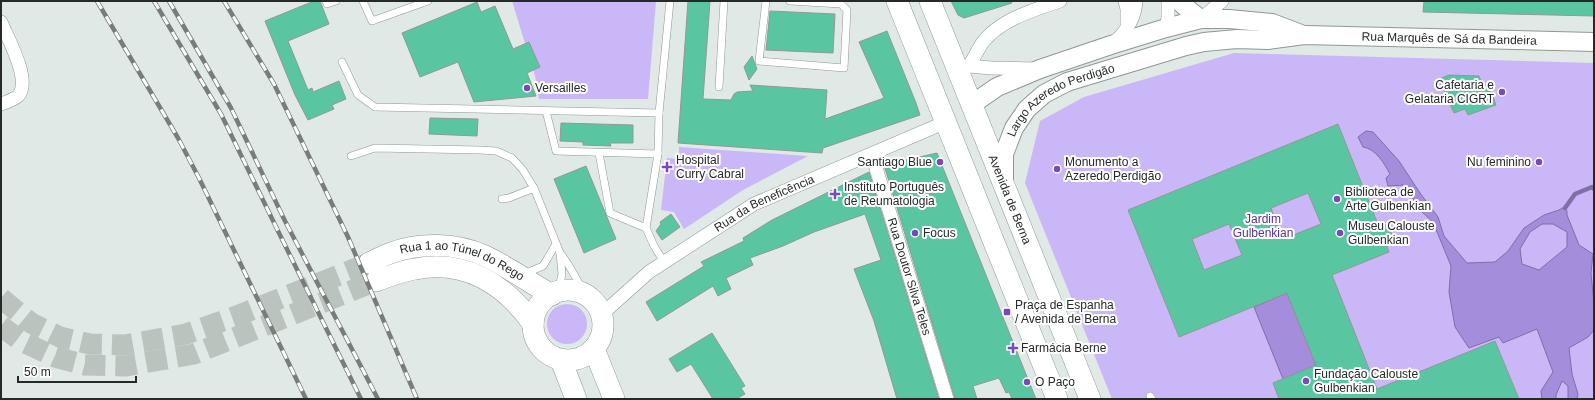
<svg xmlns="http://www.w3.org/2000/svg" width="1595" height="400" viewBox="0 0 1595 400" font-family="Arial,sans-serif">
<style>
.green{fill:#c9b7f8}
.water{fill:#a48ddb;stroke:#7e6fa5;fill-rule:evenodd}
.lines{fill:none;stroke-linecap:round;stroke-linejoin:round}
.stream{stroke:#7e6fa5;stroke-width:4.5}
.building{fill:#5ac6a1;stroke:#909995;fill-rule:evenodd}
.primary-tunnel{stroke:#bbc3bf;stroke-width:21;stroke-dasharray:21 10;stroke-linecap:butt}
.lane-casing{stroke:#8f9894;stroke-width:8}
.street-casing{stroke:#8f9894;stroke-width:14}
.secondary-casing{stroke:#8f9894;stroke-width:20}
.primary-casing{stroke:#8f9894;stroke-width:22}
.lane{stroke:#fff;stroke-width:7}
.street{stroke:#fff;stroke-width:13}
.secondary{stroke:#fff;stroke-width:18}
.primary{stroke:#fff;stroke-width:21}
.rail-casing{stroke:#777d7b;stroke-width:4.5}
.rail{stroke:#fff;stroke-width:3;stroke-dasharray:9;stroke-linecap:butt}
.poi-dot{fill:#7648c1;stroke:#fff;stroke-width:1.5}
.labels{text-anchor:middle;dominant-baseline:central;stroke-width:4;stroke-linejoin:round;paint-order:stroke}
.street-label{font-size:12px;fill:#252927;stroke:#fff}
.poi-label{font-size:12px;fill:#252927;stroke:#fff;text-anchor:start}
.park-label{font-size:12px;fill:#56338f;stroke:#fff}
</style>
<rect width="100%" height="100%" fill="#e0e9e5"/>
<!-- green -->
<g class="green">
<path d="M512 1H656L648 99H539L535 76Z"/>
<path d="M1234 53 1594 63V399H1112L1025 183 1040 121 1084 97Z"/>
<path d="M679 147 808 156 743 190 684 229 674 212 661 210 667 158 679 159Z"/>
<circle cx="567" cy="324" r="20"/>
</g>
<!-- water -->
<g class="water">
<path d="M1366 131 1373 132 1399 161 1420 193 1438 217 1444 236 1467 263 1495 262 1508 251 1524 228 1544 215 1559 210 1562 208H1565L1567 211V215L1579 245 1593 254 1591 273 1594 304V330L1588 337 1569 348 1572 374 1578 394 1577 399H1568V386L1562 381 1556 395V399H1542L1541 391 1553 372 1537 329 1503 343 1499 337 1469 348 1455 327 1449 292 1451 266 1433 222 1421 211 1404 185 1388 186 1386 178 1390 174C1384 163 1376 149 1363 147L1358 137ZM1542 224H1553L1567 232V247L1539 270 1522 264 1520 249 1530 232Z"/>
<path d="M1287 293 1316 365 1283 379 1254 307Z"/>
</g>
<g class="lines">
<!-- stream -->
<path class="stream" d="M1565 208 1575 194 1592 187 1594 189"/>
</g>
<!-- building -->
<g class="building">
<path d="M314 1H320L329 24 288 41 308 90 312 88 313 92 339 81 346 99 332 105 334 109 308 120 295 95 265 21Z"/>
<path d="M688 1H710L703 99 731 100 734 94 737 92 753 91 750 85 827 90 825 119 884 98 859 42 887 31 916 103 920 115 823 148 822 153 678 143Z"/>
<path d="M951 1H1011L1012 3 964 18 958 15Z"/>
<path d="M1424 1H1594V16L1423 12Z"/>
<path d="M477 2 481 12 495 6 513 49 529 42 540 67 527 73 536 96 474 102 458 62 420 77 402 33Z"/>
<path d="M770 11 835 14 833 53 766 50Z"/>
<path d="M752 56 757 69 749 80 744 67Z"/>
<path d="M1449 75 1479 76 1484 89 1489 87 1496 105 1468 115 1465 109 1454 113 1439 79Z"/>
<path d="M430 118 478 119 477 136 429 134Z"/>
<path d="M561 123 633 125V143H610L611 146 583 145V142L560 141Z"/>
<path d="M1338 124 1379 227 1388 224 1394 241 1386 244 1389 252 1332 275 1377 389 1495 341 1519 399H1279L1273 383 1316 365 1287 293 1179 337 1128 210ZM1308 193 1321 224 1283 239 1271 208ZM1229 224 1242 255 1204 270 1192 239Z"/>
<path d="M937 153 994 295 1036 399H1012L1009 392 1006 393 999 378 973 386 977 399H955L884 165Z"/>
<path d="M586 166 616 239 584 253 554 179Z"/>
<path d="M869 172 939 399H897L874 321 854 269 881 260 865 214 814 232 783 246 750 258 753 265 726 278 731 289 718 296 713 286 657 321 646 302 704 266 701 262 744 241 743 238 772 220Z"/>
<path d="M671 214 680 227 662 240 656 231 661 224 660 222Z"/>
<path d="M712 333 745 386 741 388 745 394 736 399H713L691 364 677 372 669 359Z"/>
</g>
<g class="lines">
<!-- primary-tunnel -->
<g class="primary-tunnel">
<path d="M1 298 31 323 60 337 90 344 125 345 186 334 234 317 369 263"/>
<path d="M1 326 21 341 55 357 85 365 126 366 194 354 376 281"/>
</g>
<!-- lane casing -->
<g class="lane-casing">
<g id="lane">
<path d="M326 1 327 4 336 1"/>
<path d="M363 1 372 21 428 1"/>
<path d="M766 1 759 61 844 68 847 10 841 4 790 1"/>
<path d="M342 62 358 95 375 107 659 113"/>
<path d="M719 87 724 1"/>
<path d="M546 111 556 151 658 154"/>
<path d="M599 153 610 213 646 228"/>
<path d="M351 156 375 148 480 150 496 151 512 158 523 170 534 188 560 253 562 274 558 292"/>
<path d="M502 199 509 198 534 188"/>
<path d="M560 253C572 267 576 281 587 296"/>
<path d="M664 262 654 246 646 228 658 154 659 113 670 1"/>
<path d="M524 274 543 266 556 244"/>
<path d="M1150 396 1152 399"/>
</g>
</g>
<!-- street casing -->
<g class="street-casing">
<g id="street">
<path d="M1125 1 1127 9V25"/>
<path d="M1201 19 1222 1"/>
<path d="M1 22C8 39 32 81 18 96 13 100 7 102 1 104"/>
<path d="M1166 28 1168 18V1"/>
<path d="M1114 42C1127 31 1135 19 1136 1"/>
<path d="M969 66C974 58 978 49 983 42 1001 19 1034 10 1060 1"/>
<path d="M963 69 969 66 991 68 1035 69"/>
<path id="s1" d="M872 155 947 399"/>
<path id="s2" d="M601 315 649 272 754 204 946 122"/>
</g>
</g>
<!-- secondary casing -->
<g class="secondary-casing">
<g id="secondary">
<path d="M1179 1 1190 11 1201 19"/>
<path d="M971 105 997 87 1040 69 1111 45 1166 28 1201 19H1229L1272 23 1301 34"/>
<path id="s3" d="M1004 180V154L1014 128 1027 109 1044 94 1067 82 1186 46 1204 42 1237 39 1268 40 1304 35 1594 42"/>
</g>
</g>
<!-- primary casing -->
<g class="primary-casing">
<g id="primary">
<path d="M897 1 1057 399"/>
<path id="s4" d="M930 1 1090 399"/>
<path id="s5" d="M369 263C376 260 384 255 391 253 420 242 457 243 485 256 508 267 529 282 552 295"/>
<path d="M376 281C389 276 402 271 415 269 465 259 505 284 533 324"/>
<circle cx="568" cy="325" r="35"/>
<path d="M594 349 614 399"/>
<path d="M561 360 576 399"/>
</g>
</g>
<!-- lane -->
<use href="#lane" class="lane"/>
<!-- street -->
<use href="#street" class="street"/>
<!-- secondary -->
<use href="#secondary" class="secondary"/>
<!-- primary -->
<use href="#primary" class="primary"/>
<!-- rail casing -->
<g class="rail-casing">
<g id="rail">
<path d="M97 1 178 138 199 178 306 399"/>
<path d="M154 1 221 114 279 233 361 399"/>
<path d="M169 1 231 108 285 221 378 399"/>
<path d="M224 1 274 84 348 237 417 399"/>
</g>
</g>
<!-- rail -->
<use href="#rail" class="rail"/>
</g>
<!-- markers -->
<g class="poi-dot">
<circle cx="527" cy="88" r="4"/>
<circle cx="1502" cy="92" r="4"/>
<circle cx="940" cy="162" r="4"/>
<circle cx="1539" cy="162" r="4"/>
<path d="M665 161h4v4h4v4h-4v4h-4v-4h-4v-4h4z"/>
<circle cx="1057" cy="169" r="4"/>
<path d="M833 188h4v4h4v4h-4v4h-4v-4h-4v-4h4z"/>
<circle cx="1337" cy="199" r="4"/>
<circle cx="915" cy="233" r="4"/>
<circle cx="1340" cy="233" r="4"/>
<rect x="1003" y="308" width="8" height="8" rx="2"/>
<path d="M1011 342h4v4h4v4h-4v4h-4v-4h-4v-4h4z"/>
<circle cx="1306" cy="381" r="4"/>
<circle cx="1027" cy="382" r="4"/>
</g>
<g class="labels">
<!-- street labels -->
<g class="street-label">
<text stroke="none"><textPath href="#s3" startOffset="514">Rua Marquês de Sá da Bandeira</textPath></text>
<text stroke="none"><textPath href="#s3" startOffset="110">Largo Azeredo Perdigão</textPath></text>
<text stroke="none"><textPath href="#s4" startOffset="214">Avenida de Berna</textPath></text>
<text stroke="none"><textPath href="#s2" startOffset="199">Rua da Beneficência</textPath></text>
<text stroke="none"><textPath href="#s5" startOffset="99">Rua 1 ao Túnel do Rego</textPath></text>
<text stroke="none"><textPath href="#s1" startOffset="127">Rua Doutor Silva Teles</textPath></text>
</g>
<!-- poi labels -->
<g class="poi-label">
<text x="1494" y="85" text-anchor="end">Cafetaria e<tspan x="1494" dy="14">Gelataria CIGRT</tspan></text>
<text x="535" y="88">Versailles</text>
<text x="676" y="160">Hospital<tspan x="676" dy="14">Curry Cabral</tspan></text>
<text x="932" y="162" text-anchor="end">Santiago Blue</text>
<text x="1065" y="162">Monumento a<tspan x="1065" dy="14">Azeredo Perdigão</tspan></text>
<text x="1531" y="162" text-anchor="end">Nu feminino</text>
<text x="844" y="187">Instituto Português<tspan x="844" dy="14">de Reumatologia</tspan></text>
<text x="1345" y="192">Biblioteca de<tspan x="1345" dy="14">Arte Gulbenkian</tspan></text>
<text x="1348" y="226">Museu Calouste<tspan x="1348" dy="14">Gulbenkian</tspan></text>
<text x="923" y="233">Focus</text>
<text x="1015" y="305">Praça de Espanha<tspan x="1015" dy="14">/ Avenida de Berna</tspan></text>
<text x="1021" y="348">Farmácia Berne</text>
<text x="1314" y="374">Fundação Calouste<tspan x="1314" dy="14">Gulbenkian</tspan></text>
<text x="1035" y="382">O Paço</text>
</g>
<!-- park labels -->
<g class="park-label">
<text x="1263" y="219">Jardim<tspan x="1263" dy="14">Gulbenkian</tspan></text>
</g>
</g>
<!-- border -->
<rect width="1595" height="400" fill="none" stroke="#252927" stroke-width="4"/>
<!-- scale -->
<path d="M18 376v6h118v-6" fill="none" stroke="#252927" stroke-width="2"/>
<text x="24" y="376" font-size="12" fill="#252927" stroke="#ffffff" stroke-width="3" paint-order="stroke">50 m</text>
</svg>
